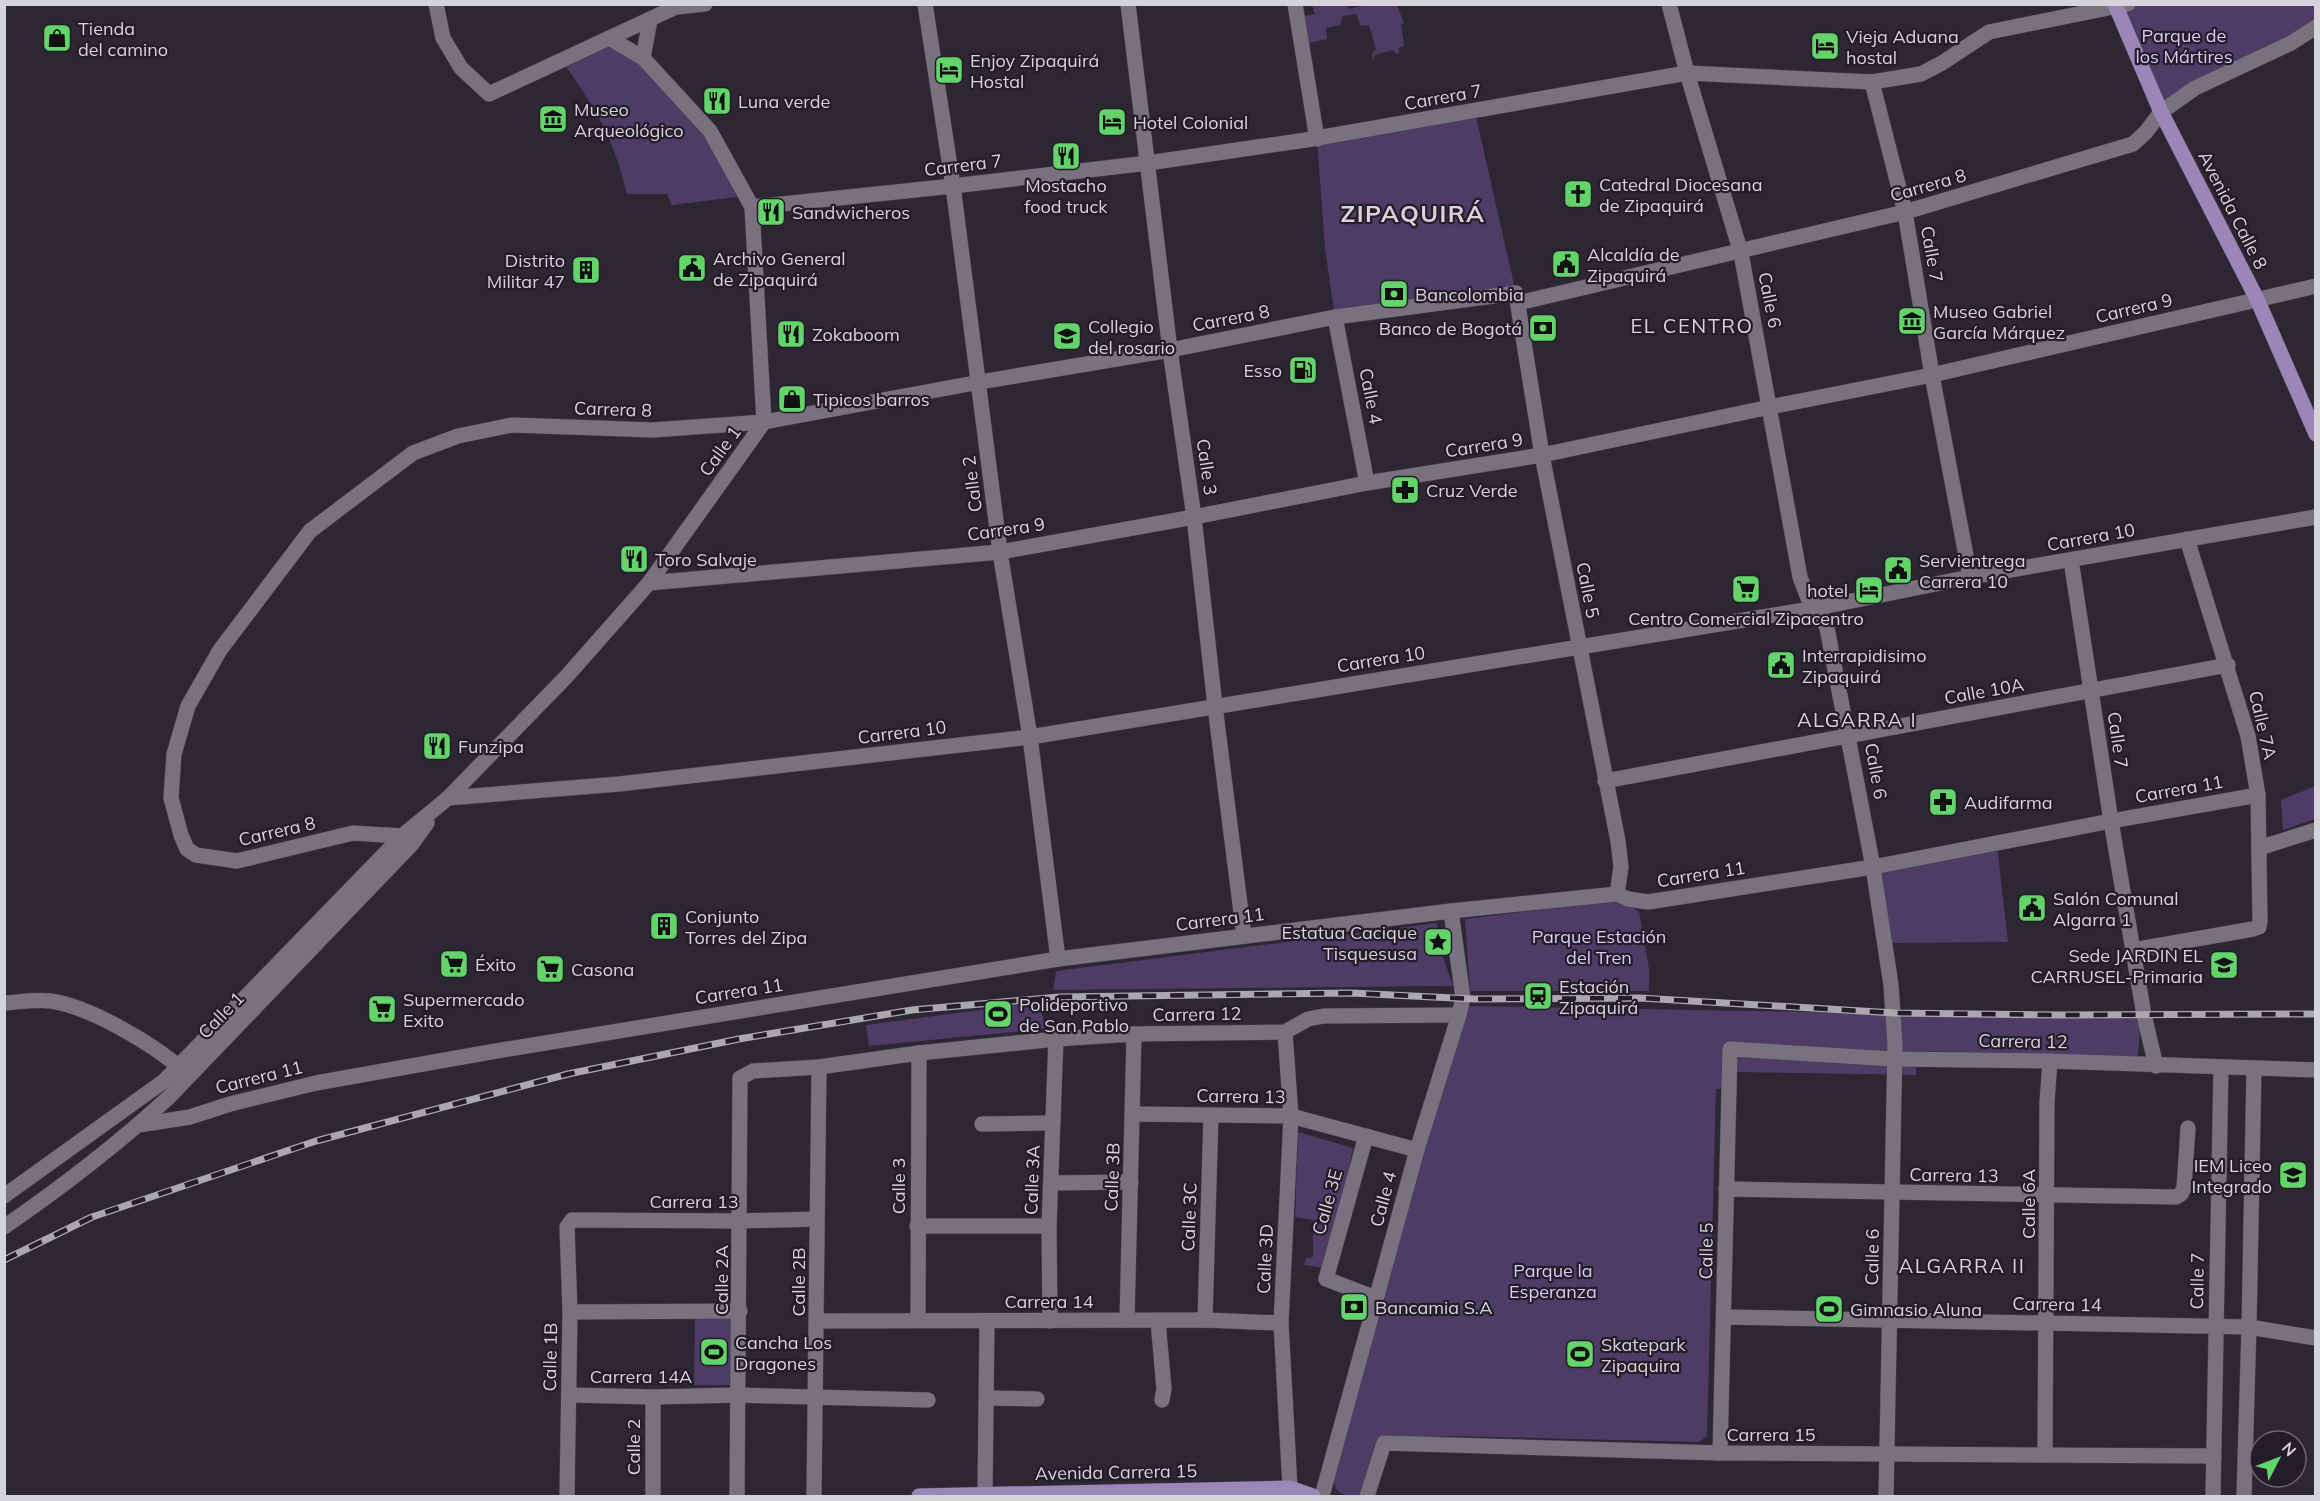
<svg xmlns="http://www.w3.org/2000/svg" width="2320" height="1501" viewBox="0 0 2320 1501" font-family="Mulish,sans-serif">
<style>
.green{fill:#4e3b66}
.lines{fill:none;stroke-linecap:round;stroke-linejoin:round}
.minor-casing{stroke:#46434c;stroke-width:16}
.major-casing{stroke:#46434c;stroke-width:16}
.minor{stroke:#787280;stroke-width:15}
.major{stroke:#9c86b9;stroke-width:15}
.rail-casing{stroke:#aaa7af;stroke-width:7}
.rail{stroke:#221d29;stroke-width:4.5;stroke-dasharray:14;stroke-linecap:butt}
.labels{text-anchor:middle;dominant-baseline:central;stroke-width:4.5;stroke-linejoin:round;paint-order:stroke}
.poi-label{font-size:18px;fill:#d6d3da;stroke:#221d29;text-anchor:start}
.park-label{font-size:18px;fill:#dbc9f5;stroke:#221d29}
.street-label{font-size:18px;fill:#d6d3da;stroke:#221d29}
.neighbourhood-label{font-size:20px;letter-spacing:1.5px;fill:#d6d3da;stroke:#221d29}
.district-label{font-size:24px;font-weight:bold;letter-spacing:1.5px;fill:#d6d3da;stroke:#221d29}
</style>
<rect width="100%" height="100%" fill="#2c2733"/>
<!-- green -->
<g class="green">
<path d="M1312 5H1346L1349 9 1366 5H1397L1404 23 1401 24 1404 46 1399 48V53L1396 54 1393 50 1375 55 1373 61 1372 53 1376 49 1369 25 1361 26 1356 14 1343 16 1340 25 1326 28 1327 39 1305 44 1300 17 1315 14Z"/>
<path d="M2123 5H2315V22L2163 106Z"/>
<path d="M609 47 638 59 707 134 737 197 672 205 667 194H627C615 143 597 109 566 67Z"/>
<path d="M1475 112 1516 293 1335 317 1325 249 1317 139Z"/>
<path d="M2315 786V819L2283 830 2281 800Z"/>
<path d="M1997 846 2008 942 1890 943 1877 868Z"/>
<path d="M1611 901 1627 905 1639 911 1649 969V991H1470L1465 919Z"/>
<path d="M1437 923 1438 942 1453 986 1053 990 1056 971Z"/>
<path d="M1040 1002 1045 1029 869 1046 866 1025Z"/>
<path d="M1467 1006 2141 1018 2138 1056 1916 1051V1075L1737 1072 1736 1089H1716L1707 1436 1699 1442 1453 1436 1379 1439 1363 1496C1340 1496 1332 1494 1334 1468Z"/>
<path d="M1298 1132 1353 1148 1327 1268 1304 1265 1306 1258 1313 1257V1220L1295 1217Z"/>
<path d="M695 1319H732L734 1385H694Z"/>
</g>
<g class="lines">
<!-- minor casing -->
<g class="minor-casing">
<g id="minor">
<path d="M436 4 443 38 461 68 489 94 676 7 705 4"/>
<path d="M925 4 953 186 1000 552 1030 737 1058 959"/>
<path d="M1128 4 1170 350 1194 517 1215 706 1244 936"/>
<path d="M1295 4 1317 139"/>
<path d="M1669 4 1687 73 1741 253 1800 577 1808 598 1817 608 1827 628 1873 867 1891 985 1895 1044 1886 1496"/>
<path d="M643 58 650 20"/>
<path d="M1872 82 1905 212 1932 375 1970 577"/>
<path d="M752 207 953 186 1148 163 1306 140 1687 73 1872 82 1921 74 1942 63 1989 32 2128 4"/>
<path d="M1518 303 1905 212 2133 144 2146 132 2161 112 2195 88 2291 43 2316 27"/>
<path d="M1335 317 1367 483"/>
<path d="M2071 560 2111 821 2144 1015 2156 1066"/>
<path d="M649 583 1000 552 1194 517 1367 483 1542 455 1770 407 1932 375 2316 286"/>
<path d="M1605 781 2228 665"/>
<path d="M448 798 619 784 1030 737 1817 608 1970 577 2316 517"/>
<path d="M402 836 353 833 237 861 196 855 187 849 181 835 171 798 174 754 188 706 220 650 310 531 413 453 458 436 512 425 653 430 764 422 980 382 1170 350 1335 317 1516 293 1542 455 1618 841 1621 867 1617 894"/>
<path d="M2259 848 2316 830"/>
<path d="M2133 950 2253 929 2259 927 2260 921 2258 795 2248 736 2187 539"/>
<path d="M4 1003C19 1002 36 999 51 1001 91 1007 155 1045 185 1072"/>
<path d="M1285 1032 1291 1116 1281 1323 1290 1488"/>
<path d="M1133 1114 1291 1116 1417 1150"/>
<path d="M982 1124 1053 1123"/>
<path d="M139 1125 190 1117 230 1104 316 1083 496 1051 1058 959 1451 911 1617 894 1628 899 1648 902 1873 867 2111 821 2258 795"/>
<path d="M1366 1136 1326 1279 1376 1298"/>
<path d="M1052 1183 1131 1182"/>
<path d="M1726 1189 2176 1197 2181 1194 2184 1188 2188 1128"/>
<path d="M4 1196 164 1081 402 836 448 798 566 677 649 583 764 422 752 207 710 131 643 58 609 38"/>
<path d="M917 1226H1049"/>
<path d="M4 1227C62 1187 117 1145 169 1097L411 845 427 823"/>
<path d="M570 1312 740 1311"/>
<path d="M1724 1317 2249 1327 2316 1338"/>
<path d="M918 1320 919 1053"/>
<path d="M1127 1320 1134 1034"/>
<path d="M1205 1320 1211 1115"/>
<path d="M817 1321 1205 1320 1281 1323"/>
<path d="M1050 1321 1049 1226 1056 1039"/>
<path d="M1158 1321 1164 1389 1162 1400"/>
<path d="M569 1395 653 1397 738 1395 928 1400"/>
<path d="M987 1398 1037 1399"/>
<path d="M1720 1453 1730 1049 1895 1059 2050 1061 2316 1070"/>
<path d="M2045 1455 2047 1102 2050 1061"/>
<path d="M985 1494 987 1321"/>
<path d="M567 1496 570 1312 567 1227 572 1220 740 1221 816 1219"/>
<path d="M653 1496V1397"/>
<path d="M737 1496 740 1078 753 1071 819 1067 919 1053 1056 1039 1134 1034 1285 1032 1308 1019 1324 1016 1459 1015"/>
<path d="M814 1496 819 1067"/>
<path d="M1322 1496 1417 1150 1459 1015 1463 998 1451 911"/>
<path d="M1367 1496 1384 1443 1720 1453 2214 1456"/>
<path d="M2213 1496 2221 1067"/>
<path d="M2244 1496 2249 1327 2254 1068"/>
</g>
</g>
<!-- major casing -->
<g class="major-casing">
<g id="major">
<path d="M2115 4 2161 112 2257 299 2316 434"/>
<path d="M919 1496 1290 1488 1313 1496"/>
</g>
</g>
<!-- minor -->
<use href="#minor" class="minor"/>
<!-- major -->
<use href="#major" class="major"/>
<!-- rail casing -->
<g class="rail-casing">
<path id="rail" d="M4 1260 92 1217 316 1141 568 1074 739 1039 912 1010 1059 997 1351 993 1474 999 1640 998 1895 1013 2062 1015 2316 1014"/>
</g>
<!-- rail -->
<use href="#rail" class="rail"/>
</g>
<!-- icons -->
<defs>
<g id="shop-square" transform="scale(1.5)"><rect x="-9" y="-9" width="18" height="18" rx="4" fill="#63d469" stroke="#221d29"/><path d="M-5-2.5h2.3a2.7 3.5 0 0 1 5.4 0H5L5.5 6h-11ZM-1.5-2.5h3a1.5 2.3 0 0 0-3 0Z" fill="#111"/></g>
<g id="hotel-square" transform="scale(1.5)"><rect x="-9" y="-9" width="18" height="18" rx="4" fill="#63d469" stroke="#221d29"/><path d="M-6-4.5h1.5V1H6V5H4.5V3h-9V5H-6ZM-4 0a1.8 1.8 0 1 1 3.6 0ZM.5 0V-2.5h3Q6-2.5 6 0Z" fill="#111"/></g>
<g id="restaurant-square" transform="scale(1.5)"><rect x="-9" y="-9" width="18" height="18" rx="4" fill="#63d469" stroke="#221d29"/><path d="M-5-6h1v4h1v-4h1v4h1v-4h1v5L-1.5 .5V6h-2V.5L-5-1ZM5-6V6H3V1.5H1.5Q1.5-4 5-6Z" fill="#111"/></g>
<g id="museum-square" transform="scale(1.5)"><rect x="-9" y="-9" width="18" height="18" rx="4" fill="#63d469" stroke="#221d29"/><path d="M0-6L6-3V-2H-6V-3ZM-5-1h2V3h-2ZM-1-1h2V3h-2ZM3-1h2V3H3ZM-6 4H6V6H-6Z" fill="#111"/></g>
<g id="church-square" transform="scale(1.5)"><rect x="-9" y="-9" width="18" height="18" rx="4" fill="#63d469" stroke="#221d29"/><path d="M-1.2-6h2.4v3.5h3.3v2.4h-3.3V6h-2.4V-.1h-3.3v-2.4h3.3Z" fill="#111"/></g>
<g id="civic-square" transform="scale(1.5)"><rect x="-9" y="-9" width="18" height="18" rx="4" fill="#63d469" stroke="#221d29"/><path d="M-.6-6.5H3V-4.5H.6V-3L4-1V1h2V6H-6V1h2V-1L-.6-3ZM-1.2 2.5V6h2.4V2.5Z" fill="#111"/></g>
<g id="building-square" transform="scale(1.5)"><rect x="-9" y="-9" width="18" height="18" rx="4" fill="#63d469" stroke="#221d29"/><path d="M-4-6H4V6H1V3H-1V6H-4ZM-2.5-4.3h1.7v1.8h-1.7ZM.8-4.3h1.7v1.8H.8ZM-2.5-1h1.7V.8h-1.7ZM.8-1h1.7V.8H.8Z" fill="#111"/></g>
<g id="bank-square" transform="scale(1.5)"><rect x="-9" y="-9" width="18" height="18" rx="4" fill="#63d469" stroke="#221d29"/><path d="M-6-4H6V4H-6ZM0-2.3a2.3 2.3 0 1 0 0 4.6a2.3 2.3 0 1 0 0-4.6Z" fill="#111"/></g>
<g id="university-square" transform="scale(1.5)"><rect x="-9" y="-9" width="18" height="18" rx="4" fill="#63d469" stroke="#221d29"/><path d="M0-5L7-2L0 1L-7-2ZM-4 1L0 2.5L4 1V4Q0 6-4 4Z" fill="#111"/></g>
<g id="fuel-square" transform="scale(1.5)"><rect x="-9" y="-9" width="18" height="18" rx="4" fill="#63d469" stroke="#221d29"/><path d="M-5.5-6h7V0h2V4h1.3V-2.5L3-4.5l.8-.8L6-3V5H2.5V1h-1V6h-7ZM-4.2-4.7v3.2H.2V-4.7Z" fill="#111"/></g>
<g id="pharmacy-square" transform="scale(1.5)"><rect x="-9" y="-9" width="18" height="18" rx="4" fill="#63d469" stroke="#221d29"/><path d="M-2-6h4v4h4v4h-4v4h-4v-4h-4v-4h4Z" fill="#111"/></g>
<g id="supermarket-square" transform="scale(1.5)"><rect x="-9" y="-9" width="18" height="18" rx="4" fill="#63d469" stroke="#221d29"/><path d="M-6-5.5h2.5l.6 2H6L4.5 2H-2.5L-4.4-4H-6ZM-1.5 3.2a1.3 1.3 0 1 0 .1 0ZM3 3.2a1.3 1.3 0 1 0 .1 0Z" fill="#111"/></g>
<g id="sight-square" transform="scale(1.5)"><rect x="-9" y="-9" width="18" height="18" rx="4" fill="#63d469" stroke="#221d29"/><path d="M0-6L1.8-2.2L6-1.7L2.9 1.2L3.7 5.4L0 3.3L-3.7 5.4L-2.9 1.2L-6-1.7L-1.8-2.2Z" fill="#111"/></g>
<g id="station-square" transform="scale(1.5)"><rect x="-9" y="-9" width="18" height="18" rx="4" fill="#63d469" stroke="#221d29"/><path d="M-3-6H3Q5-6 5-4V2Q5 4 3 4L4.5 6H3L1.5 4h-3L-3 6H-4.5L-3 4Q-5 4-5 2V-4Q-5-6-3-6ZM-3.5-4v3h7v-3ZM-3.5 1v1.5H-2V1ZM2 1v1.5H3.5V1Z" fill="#111"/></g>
<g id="stadium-square" transform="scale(1.5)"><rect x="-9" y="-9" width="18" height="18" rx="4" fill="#63d469" stroke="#221d29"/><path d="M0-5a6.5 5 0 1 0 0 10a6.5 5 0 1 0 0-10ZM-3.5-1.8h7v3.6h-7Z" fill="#111"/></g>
<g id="school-square" transform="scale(1.5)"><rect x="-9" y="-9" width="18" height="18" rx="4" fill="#63d469" stroke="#221d29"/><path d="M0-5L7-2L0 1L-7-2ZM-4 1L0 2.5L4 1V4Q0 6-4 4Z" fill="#111"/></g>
</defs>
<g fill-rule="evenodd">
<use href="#shop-square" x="57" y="38"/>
<use href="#hotel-square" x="1825" y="46"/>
<use href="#hotel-square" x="949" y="70"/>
<use href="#restaurant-square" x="717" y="101"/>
<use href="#museum-square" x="553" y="119"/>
<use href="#hotel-square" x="1112" y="122"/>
<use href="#restaurant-square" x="1066" y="156"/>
<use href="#church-square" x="1578" y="194"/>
<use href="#restaurant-square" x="771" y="212"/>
<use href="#civic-square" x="1566" y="264"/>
<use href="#civic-square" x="692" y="268"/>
<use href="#building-square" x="586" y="270"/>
<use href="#bank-square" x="1394" y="294"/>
<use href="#museum-square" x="1912" y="321"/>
<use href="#bank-square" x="1543" y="328"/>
<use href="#restaurant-square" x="791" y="334"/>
<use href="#university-square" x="1067" y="336"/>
<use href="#fuel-square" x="1303" y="370"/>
<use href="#shop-square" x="792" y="399"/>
<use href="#pharmacy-square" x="1405" y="490"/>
<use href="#restaurant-square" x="634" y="559"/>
<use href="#civic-square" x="1898" y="570"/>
<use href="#supermarket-square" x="1746" y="589"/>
<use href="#hotel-square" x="1869" y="590"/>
<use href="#civic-square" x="1781" y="665"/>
<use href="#restaurant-square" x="437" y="746"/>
<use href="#pharmacy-square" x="1943" y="802"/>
<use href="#civic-square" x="2032" y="908"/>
<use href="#building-square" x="664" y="926"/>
<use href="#sight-square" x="1438" y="942"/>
<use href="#supermarket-square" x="454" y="964"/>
<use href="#university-square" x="2224" y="965"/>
<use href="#supermarket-square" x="550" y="969"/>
<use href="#station-square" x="1538" y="996"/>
<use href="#supermarket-square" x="382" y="1009"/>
<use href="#stadium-square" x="998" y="1014"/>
<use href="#school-square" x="2293" y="1175"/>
<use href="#bank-square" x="1354" y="1307"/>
<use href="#stadium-square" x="1829" y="1309"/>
<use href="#stadium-square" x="714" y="1352"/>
<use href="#stadium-square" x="1580" y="1354"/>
</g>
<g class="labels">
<!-- poi labels -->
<g class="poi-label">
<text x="78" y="28">Tienda<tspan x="78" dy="21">del camino</tspan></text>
<text x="1846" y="36">Vieja Aduana<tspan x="1846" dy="21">hostal</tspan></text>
<text x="970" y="60">Enjoy Zipaquirá<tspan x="970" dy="21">Hostal</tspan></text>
<text x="738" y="101">Luna verde</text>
<text x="574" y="109">Museo<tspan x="574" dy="21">Arqueológico</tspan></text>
<text x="1133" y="122">Hotel Colonial</text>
<text x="1599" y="184">Catedral Diocesana<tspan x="1599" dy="21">de Zipaquirá</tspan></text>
<text x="1066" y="185" text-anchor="middle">Mostacho<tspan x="1066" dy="21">food truck</tspan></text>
<text x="792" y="212">Sandwicheros</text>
<text x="1587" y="254">Alcaldía de<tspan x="1587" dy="21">Zipaquirá</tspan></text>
<text x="713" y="258">Archivo General<tspan x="713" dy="21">de Zipaquirá</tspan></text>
<text x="565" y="260" text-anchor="end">Distrito<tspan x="565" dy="21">Militar 47</tspan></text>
<text x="1415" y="294">Bancolombia</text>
<text x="1933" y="311">Museo Gabriel<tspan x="1933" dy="21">García Márquez</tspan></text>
<text x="1088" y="326">Collegio<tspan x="1088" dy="21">del rosario</tspan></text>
<text x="1522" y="328" text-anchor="end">Banco de Bogotá</text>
<text x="812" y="334">Zokaboom</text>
<text x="1282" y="370" text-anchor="end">Esso</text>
<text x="813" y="399">Tipicos barros</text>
<text x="1426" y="490">Cruz Verde</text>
<text x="655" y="559">Toro Salvaje</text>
<text x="1919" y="560">Servientrega<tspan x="1919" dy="21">Carrera 10</tspan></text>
<text x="1848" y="590" text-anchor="end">hotel</text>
<text x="1746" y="618" text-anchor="middle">Centro Comercial Zipacentro</text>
<text x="1802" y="655">Interrapidisimo<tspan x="1802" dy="21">Zipaquirá</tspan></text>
<text x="458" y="746">Funzipa</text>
<text x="1964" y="802">Audifarma</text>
<text x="2053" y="898">Salón Comunal<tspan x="2053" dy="21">Algarra 1</tspan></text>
<text x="685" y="916">Conjunto<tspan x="685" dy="21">Torres del Zipa</tspan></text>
<text x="1417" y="932" text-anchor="end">Estatua Cacique<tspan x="1417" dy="21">Tisquesusa</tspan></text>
<text x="2203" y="955" text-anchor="end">Sede JARDIN EL<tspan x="2203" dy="21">CARRUSEL-Primaria</tspan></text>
<text x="475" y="964">Éxito</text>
<text x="571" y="969">Casona</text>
<text x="1559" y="986">Estación<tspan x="1559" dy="21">Zipaquirá</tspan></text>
<text x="403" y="999">Supermercado<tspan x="403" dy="21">Exito</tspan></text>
<text x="1019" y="1004">Polideportivo<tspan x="1019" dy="21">de San Pablo</tspan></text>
<text x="2272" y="1165" text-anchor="end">IEM Liceo<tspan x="2272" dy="21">Integrado</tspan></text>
<text x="1375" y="1307">Bancamia S.A</text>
<text x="1850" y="1309">Gimnasio Aluna</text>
<text x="735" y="1342">Cancha Los<tspan x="735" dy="21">Dragones</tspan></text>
<text x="1601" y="1344">Skatepark<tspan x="1601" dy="21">Zipaquira</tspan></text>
</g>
<!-- park labels -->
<g class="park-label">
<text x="2184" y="35">Parque de<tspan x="2184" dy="21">los Mártires</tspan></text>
<text x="1599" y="936">Parque Estación<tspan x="1599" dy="21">del Tren</tspan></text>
<text x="1553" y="1270">Parque la<tspan x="1553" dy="21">Esperanza</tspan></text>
</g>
<!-- street labels -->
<g class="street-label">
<text transform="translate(1443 97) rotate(-10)">Carrera 7</text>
<text transform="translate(963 165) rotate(-7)">Carrera 7</text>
<text transform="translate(1928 185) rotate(-16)">Carrera 8</text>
<text transform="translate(2233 210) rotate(63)">Avenida Calle 8</text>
<text transform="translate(1932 254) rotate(80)">Calle 7</text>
<text transform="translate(1770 300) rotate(79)">Calle 6</text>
<text transform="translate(2134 308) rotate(-13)">Carrera 9</text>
<text transform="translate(1231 318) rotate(-11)">Carrera 8</text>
<text transform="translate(1371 396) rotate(79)">Calle 4</text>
<text transform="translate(613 409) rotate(2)">Carrera 8</text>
<text transform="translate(1484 445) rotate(-9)">Carrera 9</text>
<text transform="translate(720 451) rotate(-54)">Calle 1</text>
<text transform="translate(1207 467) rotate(82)">Calle 3</text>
<text transform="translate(972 484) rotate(-97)">Calle 2</text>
<text transform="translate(1006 529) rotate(-8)">Carrera 9</text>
<text transform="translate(2091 537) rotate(-10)">Carrera 10</text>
<text transform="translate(1588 590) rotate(79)">Calle 5</text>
<text transform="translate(1381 659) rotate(-9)">Carrera 10</text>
<text transform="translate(1984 691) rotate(-10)">Calle 10A</text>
<text transform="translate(2263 725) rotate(77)">Calle 7A</text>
<text transform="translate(902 732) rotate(-7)">Carrera 10</text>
<text transform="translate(2118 740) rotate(82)">Calle 7</text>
<text transform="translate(1876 771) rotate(80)">Calle 6</text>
<text transform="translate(2179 789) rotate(-10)">Carrera 11</text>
<text transform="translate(277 831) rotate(-13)">Carrera 8</text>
<text transform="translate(1701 874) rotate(-9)">Carrera 11</text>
<text transform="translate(1220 919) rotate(-7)">Carrera 11</text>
<text transform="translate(739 991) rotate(-9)">Carrera 11</text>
<text transform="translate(1197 1014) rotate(-1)">Carrera 12</text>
<text transform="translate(221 1015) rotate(-46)">Calle 1</text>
<text transform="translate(2023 1041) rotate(1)">Carrera 12</text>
<text transform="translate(259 1077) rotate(-14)">Carrera 11</text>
<text transform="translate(1241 1096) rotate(1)">Carrera 13</text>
<text transform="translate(1954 1175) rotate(1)">Carrera 13</text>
<text transform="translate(1112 1177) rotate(-88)">Calle 3B</text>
<text transform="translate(1032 1180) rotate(-88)">Calle 3A</text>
<text transform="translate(898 1186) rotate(-90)">Calle 3</text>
<text transform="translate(1383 1199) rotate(-75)">Calle 4</text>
<text x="694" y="1201">Carrera 13</text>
<text transform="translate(1327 1202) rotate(-74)">Calle 3E</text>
<text transform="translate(2028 1204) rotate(-90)">Calle 6A</text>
<text transform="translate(1189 1217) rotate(-88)">Calle 3C</text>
<text transform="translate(1706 1251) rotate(-89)">Calle 5</text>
<text transform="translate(1872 1257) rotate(-89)">Calle 6</text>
<text transform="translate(1265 1259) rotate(-87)">Calle 3D</text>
<text transform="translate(721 1280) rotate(-90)">Calle 2A</text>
<text transform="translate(2197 1281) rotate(-89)">Calle 7</text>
<text transform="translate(798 1282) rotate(-90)">Calle 2B</text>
<text x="1049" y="1301">Carrera 14</text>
<text transform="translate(2057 1304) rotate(1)">Carrera 14</text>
<text transform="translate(550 1357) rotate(-89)">Calle 1B</text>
<text x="641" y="1376">Carrera 14A</text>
<text x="1771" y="1434">Carrera 15</text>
<text transform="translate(633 1447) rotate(-90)">Calle 2</text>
<text transform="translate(1116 1472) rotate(-1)">Avenida Carrera 15</text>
</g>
<!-- neighbourhood labels -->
<g class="neighbourhood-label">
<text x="1692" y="325">EL CENTRO</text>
<text x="1857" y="719">ALGARRA I</text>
<text x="1962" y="1265">ALGARRA II</text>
</g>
<!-- district labels -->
<g class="district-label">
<text x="1413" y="213">ZIPAQUIRÁ</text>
</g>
</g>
<!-- border -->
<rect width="2320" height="1501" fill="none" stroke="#d6d3da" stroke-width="12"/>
<!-- north arrow -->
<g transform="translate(2278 1459) rotate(48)"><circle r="28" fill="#221d29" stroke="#6a6670" stroke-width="1.5"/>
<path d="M0-4.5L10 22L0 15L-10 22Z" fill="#63d469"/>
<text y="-9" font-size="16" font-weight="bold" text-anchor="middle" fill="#d6d3da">N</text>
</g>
</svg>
